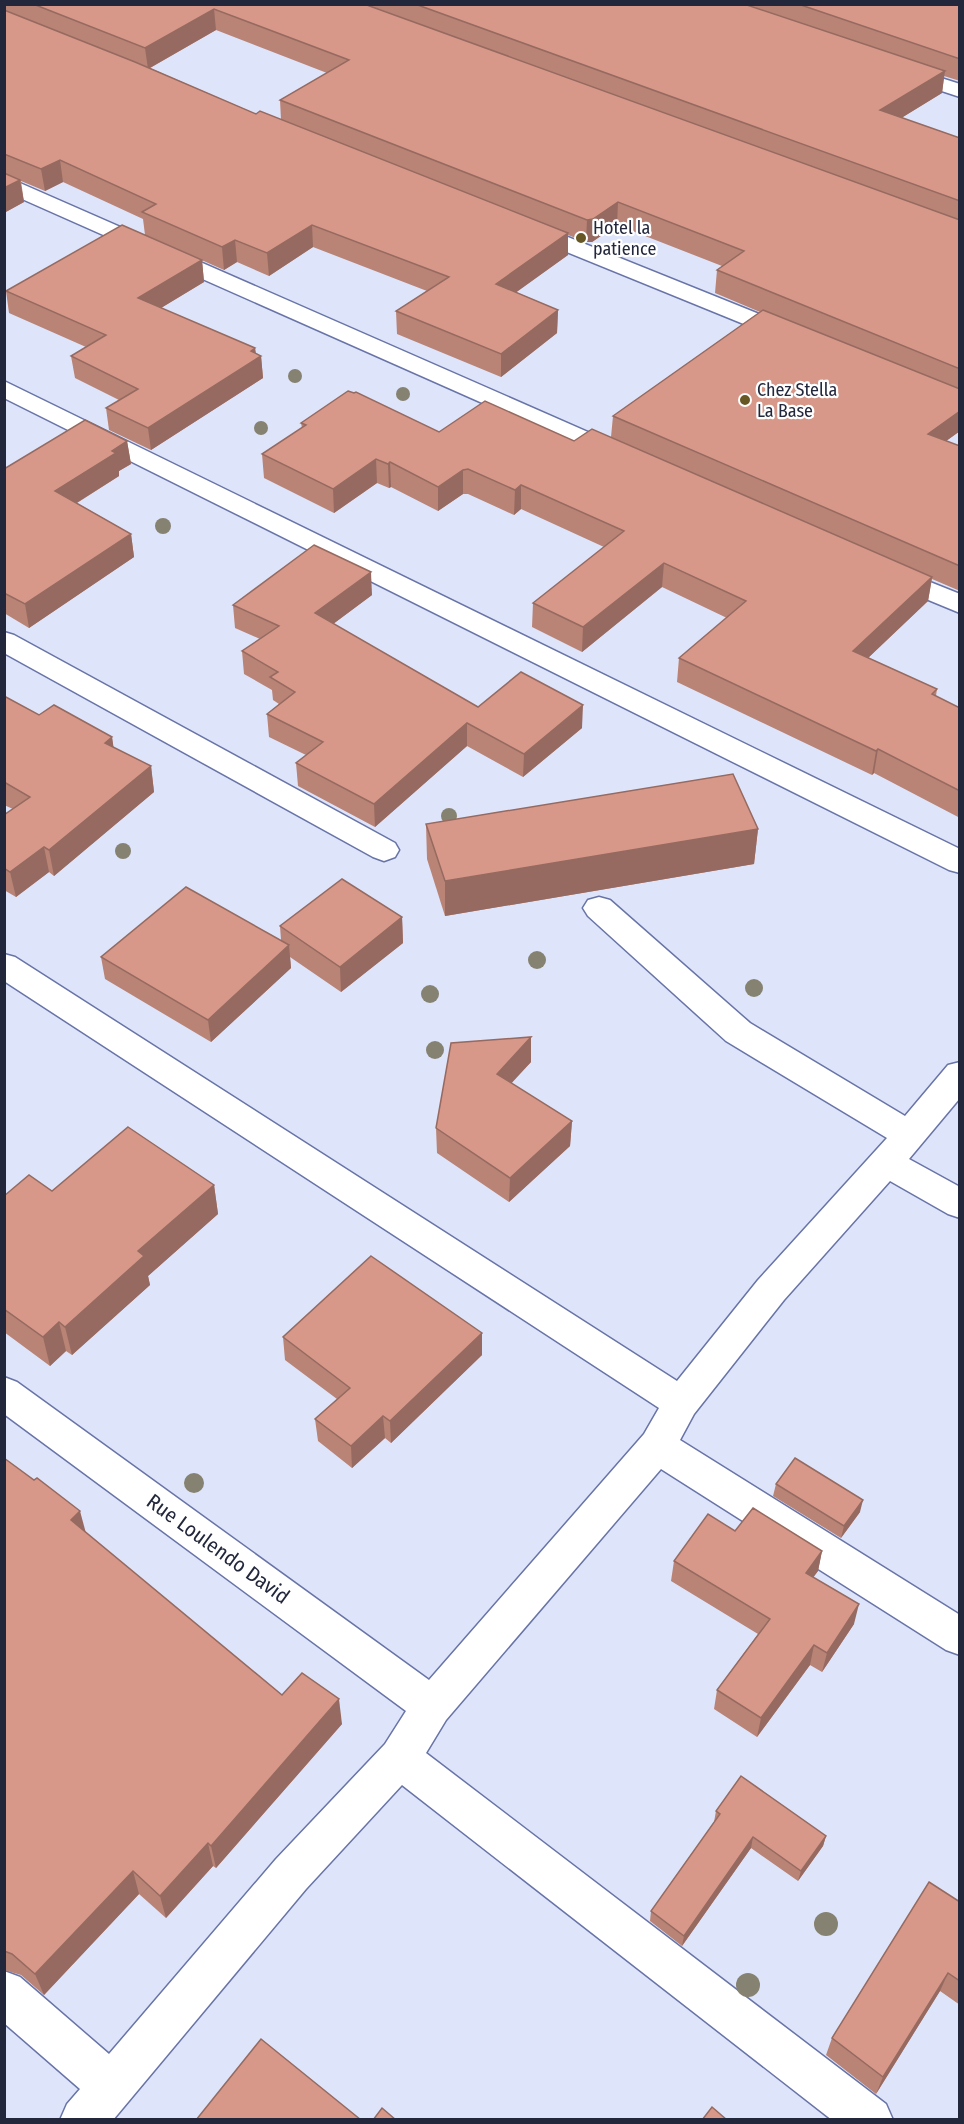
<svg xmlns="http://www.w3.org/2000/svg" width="964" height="2124" viewBox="0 0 964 2124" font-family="'Fira Sans Condensed',sans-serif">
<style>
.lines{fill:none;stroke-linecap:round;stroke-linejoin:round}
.minor-casing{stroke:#6874a7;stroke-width:3}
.minor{fill:#fff;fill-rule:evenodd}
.tree{fill:#868271}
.wall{fill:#b98376;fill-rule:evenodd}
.shaded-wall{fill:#966a60}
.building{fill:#d79889;stroke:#966a60;stroke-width:1.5}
.poi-dot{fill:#665724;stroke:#fff;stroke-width:2}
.labels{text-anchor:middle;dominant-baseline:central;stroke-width:4.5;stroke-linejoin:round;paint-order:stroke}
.far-poi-label{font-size:18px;fill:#22273c;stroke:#fff;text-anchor:start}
.street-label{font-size:21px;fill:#22273c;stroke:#fff}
</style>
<rect width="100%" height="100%" fill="#dee5fb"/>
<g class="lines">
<!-- minor casing -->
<g class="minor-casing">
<g id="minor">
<path d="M900 65 960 84V97L893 75 890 71 893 67Z"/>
<path d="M4 176 629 450 633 455 629 460 620 463 611 460 4 191Z"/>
<path d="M528 221 799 330 803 335 799 340 791 342 783 340 520 233 517 228 520 223Z"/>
<path d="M4 381 960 849V873L949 870 4 398Z"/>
<path d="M890 566 960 594V613L880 580 877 574 880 568Z"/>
<path d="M4 632 14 635 395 843 399 850 395 857 384 861 373 857 4 653Z"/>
<path d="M599 897 610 900 750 1023 905 1116 948 1065 960 1062V1098L909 1159 960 1187V1218L948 1214 890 1181 784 1300 694 1414 680 1440 960 1615V1655L946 1650 661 1469 446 1720 426 1753 886 2104 893 2120H832L402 1785 306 1889 113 2120H60L67 2104 80 2089 4 2023V1971L20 1977 109 2054 276 1859 385 1744 406 1711 4 1414V1377L17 1382 429 1680 644 1434 659 1408 4 981V954L15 957 677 1381 758 1280 887 1138 726 1041 588 916 583 908 588 900Z"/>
</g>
</g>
<!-- minor -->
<use href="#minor" class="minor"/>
</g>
<!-- trees -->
<g class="tree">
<circle cx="295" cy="376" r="7"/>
<circle cx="403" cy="394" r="7"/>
<circle cx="261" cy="428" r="7"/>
<circle cx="163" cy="526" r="8"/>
<circle cx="449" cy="816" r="8"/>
<circle cx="123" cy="851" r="8"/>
<circle cx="537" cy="960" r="9"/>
<circle cx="754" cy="988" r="9"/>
<circle cx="430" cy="994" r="9"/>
<circle cx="435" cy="1050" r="9"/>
<circle cx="194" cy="1483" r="10"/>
<circle cx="826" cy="1924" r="12"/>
<circle cx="748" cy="1985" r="12"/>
</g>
<!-- wall -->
<g class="wall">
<path d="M4 4H960V81L944 76 942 93 901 118 960 138V431L946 441 960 446V591L932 579 928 601 868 658 937 689 936 696 960 708V818L874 773 872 775 677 682 679 658 727 618 662 587 582 652 532 627 533 603 604 547 521 509 514 515 468 494H463L438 511 391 487 389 488 377 483 334 513 264 478 262 454 302 428 301 423 574 441 611 437 613 416 760 312 715 293 717 270 722 266 617 225 592 242H586L568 235V255L516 292 558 310 557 333 501 377 397 334 396 311 427 291 313 247 269 276 237 262 224 270 145 235 143 219 63 182 45 191 21 181 24 202 4 213ZM216 30 327 73 280 100 281 120 256 114 150 68Z"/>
<path d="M202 260 204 282 161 308 255 348 256 353 261 356 263 378 151 450 109 430 106 408 119 400 75 378 71 356 86 347 9 313 6 291Z"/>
<path d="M127 441 131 464 119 471V476L77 503 131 534 134 557 29 628 4 613V469Z"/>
<path d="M372 595 333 624 478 707 582 728 523 777 467 746 375 827 298 786 296 763 306 755 269 737 267 714 279 704 273 700 272 690 244 674 242 651 260 639 235 628 233 605Z"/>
<path d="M4 696 39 715 112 737 113 747 151 766 154 792 54 876 49 872 16 897 4 890V815L13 809 4 805Z"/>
<path d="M426 824 758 829 754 864 445 916 427 859Z"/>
<path d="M402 917 403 943 341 992 290 957 291 968 211 1042 105 979 101 957 281 940 280 926Z"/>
<path d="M531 1037V1062L511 1083 572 1121 570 1146 509 1202 437 1153 436 1128Z"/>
<path d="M214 1185 218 1214 148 1276 150 1285 72 1355 66 1351 50 1366 4 1332V1196L52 1191Z"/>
<path d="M283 1337 482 1355 391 1443 385 1438 352 1468 318 1441 315 1419 337 1399 285 1360Z"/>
<path d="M4 1458 85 1532 282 1695 342 1724 216 1868 213 1866 166 1918 139 1894 44 1995 21 1975 4 1970Z"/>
<path d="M776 1484 860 1512 841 1538 773 1496Z"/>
<path d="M735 1531 822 1551 818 1571 813 1577 854 1624 822 1672 810 1665 757 1737 714 1709 717 1690 758 1634 671 1581 674 1561Z"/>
<path d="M716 1811 826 1836 823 1846 798 1881 751 1848 682 1946 650 1921 651 1911 714 1822Z"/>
<path d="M960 1902V2005L940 1991 876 2094 826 2055 832 2038Z"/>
</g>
<!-- shaded-wall -->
<g class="shaded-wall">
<path d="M214 9 216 30 148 69 145 48Z"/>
<path d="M945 71 942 93 877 133 880 110Z"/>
<path d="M60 160 63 182 45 191 41 169Z"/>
<path d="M20 180 24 202 4 213V188Z"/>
<path d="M618 202 617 225 592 242H586L587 220Z"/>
<path d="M312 225 313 247 269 276 267 253Z"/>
<path d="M568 233V255L496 307V284Z"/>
<path d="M235 240 237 262 224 270 222 247Z"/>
<path d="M202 260 204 282 141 320 138 298Z"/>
<path d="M558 310 557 333 501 377V354Z"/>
<path d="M255 348 256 359 261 356 263 378 151 450 148 428Z"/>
<path d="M960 411V431L924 457 928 434Z"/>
<path d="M127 441 131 464 119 471V476L59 514 55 491Z"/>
<path d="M376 459 377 483 334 513 333 489Z"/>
<path d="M390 462 391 487 389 488 388 464Z"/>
<path d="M463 470V494L438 511V487Z"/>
<path d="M521 485V509L514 515 515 490Z"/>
<path d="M131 534 134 557 29 628 25 604Z"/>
<path d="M664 563 662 587 582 652 583 627Z"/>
<path d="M371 572 372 595 317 636 315 613Z"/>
<path d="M932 577 928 601 849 676 853 651Z"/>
<path d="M583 705 582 728 523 777 524 754Z"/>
<path d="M467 723V746L375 827 374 804Z"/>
<path d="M112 737 116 763 105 743Z"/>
<path d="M878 749 874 773 872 775 876 751Z"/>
<path d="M151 766 154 792 54 876 49 850Z"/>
<path d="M758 829 754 864 445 916V881Z"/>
<path d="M44 847 49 872 16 897 10 872Z"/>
<path d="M402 917 403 943 341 992 340 967Z"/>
<path d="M289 945 291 968 211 1042 208 1020Z"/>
<path d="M531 1037V1062L497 1099V1074Z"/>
<path d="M572 1121 570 1146 509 1202 510 1178Z"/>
<path d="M214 1185 218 1214 148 1276 150 1285 72 1355 65 1327 138 1251Z"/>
<path d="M59 1322 66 1351 50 1366 43 1337Z"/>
<path d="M482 1333V1355L391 1443 390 1421Z"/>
<path d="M383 1416 385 1438 352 1468 351 1446Z"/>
<path d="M863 1500 860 1512 841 1538 844 1526Z"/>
<path d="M80 1511 87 1537 71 1520Z"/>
<path d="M822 1551 818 1571 802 1593 806 1573Z"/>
<path d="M859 1604 854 1624 822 1672 827 1653Z"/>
<path d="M814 1645 810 1665 757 1737 761 1718Z"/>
<path d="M339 1699 342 1724 216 1868 211 1846Z"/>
<path d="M826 1836 823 1846 798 1881 801 1871Z"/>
<path d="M753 1837 751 1848 682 1946 684 1936Z"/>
<path d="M208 1843 213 1866 166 1918 160 1896Z"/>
<path d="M133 1871 139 1894 44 1995 35 1974Z"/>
<path d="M948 1973 940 1991 876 2094 883 2077Z"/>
</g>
<!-- building -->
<g class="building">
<path d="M33 4H364L960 220V369L717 270 744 251 618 202 593 219 587 220 280 100 349 60 214 9 145 48Z"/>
<path d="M415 4H744L945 71 880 110 960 138V201Z"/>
<path d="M798 4H960V59Z"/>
<path d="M4 10 135 62 256 114 260 111 568 233 496 284 558 310 501 354 396 311 449 277 312 225 267 253 235 240 222 247 142 212 156 204 60 160 41 169 4 154Z"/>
<path d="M4 173 20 180 4 188Z"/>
<path d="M122 225 202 260 138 298 255 348 251 351 261 356 148 428 106 408 138 389 71 356 106 335 6 291Z"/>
<path d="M763 310 960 389V411L928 434 960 446V566L613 416Z"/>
<path d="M348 391 354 393 356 392 439 432 485 401 574 441 592 429 932 577 853 651 937 689 932 694 960 708V791L878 749 876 751 679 658 746 601 664 563 583 627 533 603 624 531 521 485 515 490 468 469 463 470 438 487 390 462 388 464 376 459 333 489 262 454 306 425 301 423Z"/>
<path d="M85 420 127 441 112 451 116 453 55 491 131 534 25 604 4 593V469Z"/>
<path d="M314 545 371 572 315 613 478 707 521 672 583 705 524 754 467 723 374 804 296 763 323 742 267 714 295 692 270 677 278 672 242 651 279 626 233 605Z"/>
<path d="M4 696 39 715 54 705 112 737 105 743 151 766 49 850 44 847 10 872 4 868V815L30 797 4 782Z"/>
<path d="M733 774 758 829 445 881 426 824Z"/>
<path d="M342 879 402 917 340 967 280 926Z"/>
<path d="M186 887 289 945 208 1020 101 957Z"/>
<path d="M531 1037 497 1074 572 1121 510 1178 436 1128 451 1043Z"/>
<path d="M128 1127 214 1185 138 1251 144 1256 65 1327 59 1322 43 1337 4 1309V1196L29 1175 52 1191Z"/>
<path d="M371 1256 482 1333 390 1421 383 1416 351 1446 315 1419 350 1388 283 1337Z"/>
<path d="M4 1458 34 1480 37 1478 80 1511 71 1520 282 1695 302 1673 339 1699 211 1846 208 1843 160 1896 133 1871 35 1974 12 1954 4 1951Z"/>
<path d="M795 1458 863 1500 844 1526 776 1484Z"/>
<path d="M753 1508 822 1551 806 1573 859 1604 827 1653 814 1645 761 1718 717 1690 770 1619 674 1561 708 1514 735 1531Z"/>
<path d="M741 1776 826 1836 801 1871 753 1837 684 1936 651 1911 720 1814 716 1811Z"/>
<path d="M929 1882 960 1902V1981L948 1973 883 2077 832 2038Z"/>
<path d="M261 2039 361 2120H196Z"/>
<path d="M712 2107 727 2120H702Z"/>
<path d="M382 2108 396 2120H373Z"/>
</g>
<!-- markers -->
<g class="poi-dot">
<circle cx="581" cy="238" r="6"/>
<circle cx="745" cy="400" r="6"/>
</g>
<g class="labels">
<!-- far-poi labels -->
<g class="far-poi-label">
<text x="593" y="228">Hotel la<tspan x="593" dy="21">patience</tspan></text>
<text x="757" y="390">Chez Stella<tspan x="757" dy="21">La Base</tspan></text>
</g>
<!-- street labels -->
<g class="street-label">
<text transform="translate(218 1549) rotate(36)">Rue Loulendo David</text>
</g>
</g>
<!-- border -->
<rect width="964" height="2124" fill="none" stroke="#22273c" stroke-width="12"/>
</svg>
